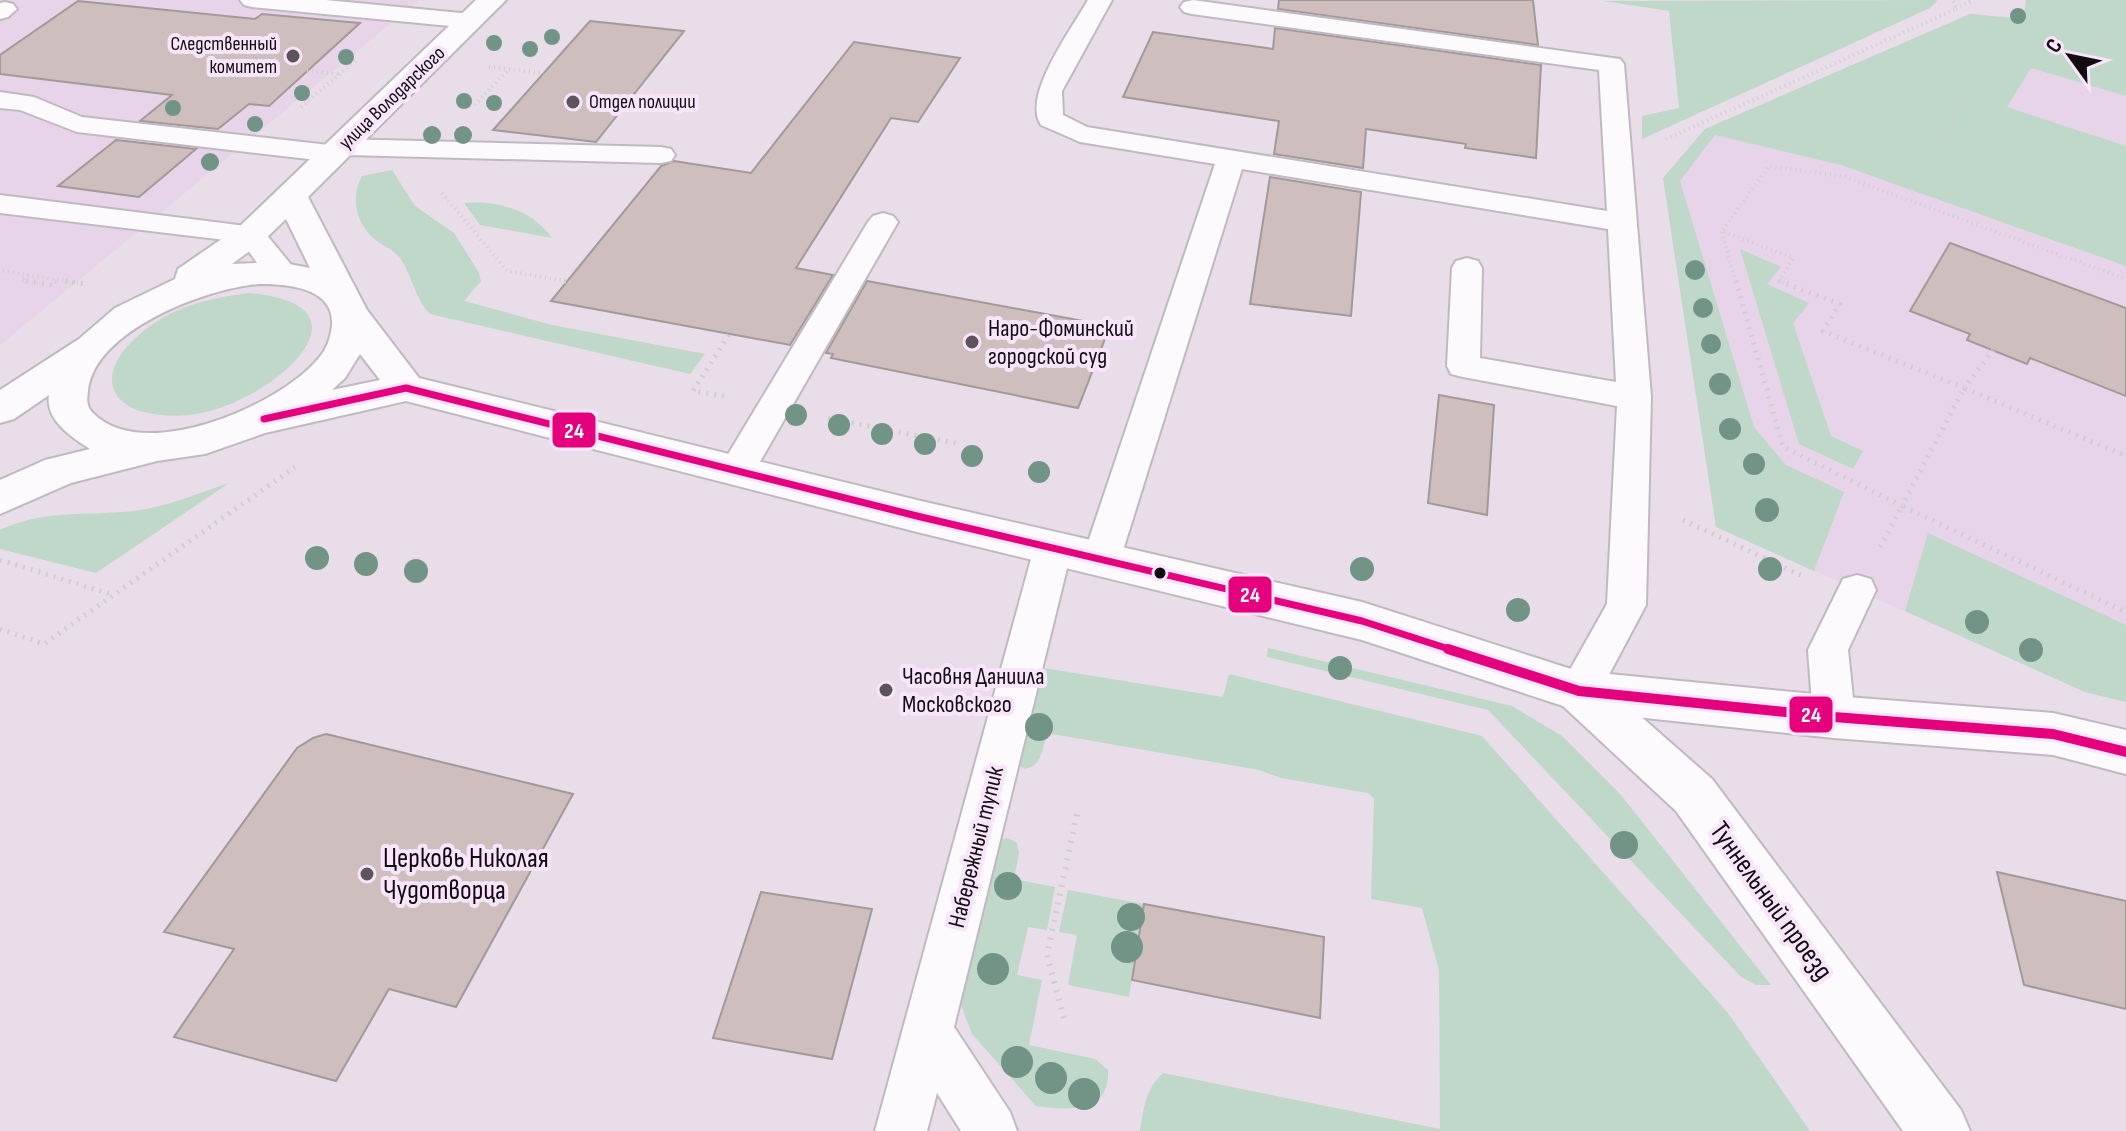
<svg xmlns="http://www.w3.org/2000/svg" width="2126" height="1131" viewBox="0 0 2126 1131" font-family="'Sofia Sans Condensed',sans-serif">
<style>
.built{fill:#e7d4e8}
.green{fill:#bfd8ca}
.building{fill:#cebebd;stroke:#a2999b;stroke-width:2}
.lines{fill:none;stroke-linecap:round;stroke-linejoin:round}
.service-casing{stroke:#c1b9c2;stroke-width:4}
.minor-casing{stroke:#c1b9c2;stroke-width:4}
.secondary-casing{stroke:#c1b9c2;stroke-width:4}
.path-far2{stroke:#d1ced1;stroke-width:4;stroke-dasharray:1 4;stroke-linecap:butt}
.path-far1{stroke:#d1ced1;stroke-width:5;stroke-dasharray:2 6;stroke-linecap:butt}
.path{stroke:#d1ced1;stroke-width:6;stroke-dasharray:2 7;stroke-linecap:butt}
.service{fill:#fcfafc;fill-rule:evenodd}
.minor{fill:#fcfafc;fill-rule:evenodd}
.secondary{fill:#fcfafc;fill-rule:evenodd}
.bus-1-far1-casing{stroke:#f9e5fa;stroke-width:13}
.bus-1-casing{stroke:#f9e5fa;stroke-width:16}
.bus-1-far1{stroke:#e5007d;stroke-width:7}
.bus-1{stroke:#e5007d;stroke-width:10}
.tree{fill:#729487}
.poi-dot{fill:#5c545d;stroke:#f9e5fa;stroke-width:3}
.bus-dot{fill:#110b12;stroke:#f9e5fa;stroke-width:3}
.labels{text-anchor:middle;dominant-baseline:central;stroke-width:8;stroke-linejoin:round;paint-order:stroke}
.far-poi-label{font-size:20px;fill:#110b12;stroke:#f9e5fa;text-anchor:end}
.far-street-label{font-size:20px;fill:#110b12;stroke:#f9e5fa}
.poi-label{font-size:24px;fill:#110b12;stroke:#f9e5fa;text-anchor:start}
.street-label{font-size:24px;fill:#110b12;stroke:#f9e5fa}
.near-poi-label{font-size:28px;fill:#110b12;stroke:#f9e5fa;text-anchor:start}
.near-street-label{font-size:28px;fill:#110b12;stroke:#f9e5fa}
.line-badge{stroke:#f9e5fa;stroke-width:3}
.badge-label{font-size:22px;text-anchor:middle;font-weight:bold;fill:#fff}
</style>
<rect width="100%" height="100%" fill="#e8dde8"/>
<!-- built -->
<g class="built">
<path d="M0 0H419L0 345Z"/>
<path d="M2026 0H2126V702L2085 692 1716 527 1663 178 1705 129 1970 14 2023 19Z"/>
</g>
<!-- green -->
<g class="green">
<path d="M2026 0H2126V96L2031 68 2007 107 2126 146V266L1841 165 1715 135 1680 181 1754 427 1786 465 1844 492 1814 571 1716 527 1663 178 1705 129 1970 14 2024 19Z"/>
<path d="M1603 1 1936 0 1937 1 1930 8 1642 139V116L1679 108 1669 11Z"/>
<path d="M392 170 415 206 454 233 478 271 481 281 464 301 552 325 705 354 690 374 430 314C415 299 412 275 400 258 392 248 378 244 370 235 355 218 351 196 362 176Z"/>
<path d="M464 203C498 200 532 210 552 238L480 225Z"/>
<path d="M1740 249 1781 267 1767 284 1809 303 1793 323 1831 436 1863 451 1853 469 1799 444Z"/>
<path d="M249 293C388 305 264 409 188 415 103 422 85 369 156 322 183 304 217 297 249 293Z"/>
<path d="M229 483 96 573 0 549V530C49 507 96 518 146 509 174 504 202 492 229 483Z"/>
<path d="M1928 533 2126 625V702L2085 692 1905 611Z"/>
<path d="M1268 648 1512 706 1562 736 1621 795 1771 985H1756L1741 977 1488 710 1267 657Z"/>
<path d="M1037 667 1223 697 1229 674 1482 736 1728 1013 1810 1131H1140C1144 1107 1145 1090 1163 1073L1440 1129 1439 970 1422 908 1371 899 1374 799 1368 793 1281 778 1259 770 1047 733C1042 748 1043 765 1025 769L1016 764Z"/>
<path d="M1008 838 1017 843 1019 853 1014 879 1055 887 1047 930 1028 927 1017 975 1042 980 1029 1045 1095 1059 1108 1070C1110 1115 1068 1110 1036 1106L972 1034 958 997 998 840Z"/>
<path d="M1068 890 1144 904 1129 997 1068 985 1077 935 1059 932Z"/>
</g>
<!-- building -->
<g class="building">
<path d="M1279 0H1533L1538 45 1278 9Z"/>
<path d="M78 1 255 19 262 14 360 23 269 106 249 104 218 129 140 121 172 95 0 74V55Z"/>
<path d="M590 21 684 31 596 142 493 130Z"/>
<path d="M1275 28 1541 65 1536 158 1465 148 1466 144 1366 129 1363 168 1274 154 1279 121 1123 97 1153 32 1273 49Z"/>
<path d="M854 42 960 58 918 122 891 118 796 268 833 275 790 345 551 301 661 166 674 161 751 173Z"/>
<path d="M116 140 196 149 139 197 58 186Z"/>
<path d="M1270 177 1361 192 1351 316 1250 304Z"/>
<path d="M1950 243 2126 308V396L2030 358 2027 364 1967 340 1970 334 1910 311Z"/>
<path d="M867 281 1110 326 1078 408 831 358 833 354 826 353Z"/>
<path d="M1439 395 1494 405 1487 515 1428 503Z"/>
<path d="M326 734 573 794 456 1007 389 989 336 1081 174 1037 234 949 164 932 297 748 313 738Z"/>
<path d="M1997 872 2126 901V1009L2024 985Z"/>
<path d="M761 892 872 909 832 1059 713 1038Z"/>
<path d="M1144 904 1324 937 1320 1018 1132 980Z"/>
</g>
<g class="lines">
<!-- service casing -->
<g class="service-casing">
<g id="service">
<path d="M240 0H326L471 14 480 16 483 21 480 26 471 28 252 7 244 5Z"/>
<path d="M1088 0H1112L1062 91 1063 115 1087 127 1607 211 1599 70 1192 14 1184 12 1180 7 1184 2 1193 0 1620 59 1624 64 1651 397 1646 605 1594 703 1579 709 1564 703 1558 691 1607 604 1617 406 1463 377 1451 374 1447 366 1452 268 1456 261 1467 258 1478 261 1482 268 1480 358 1616 382 1608 229 1242 169 1120 560 1114 571 1101 575 1088 571 1082 560 1215 164 1080 142 1041 125C1021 96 1073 27 1088 0Z"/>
<path d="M5 2 13 4 17 9 8 17 0 19V3Z"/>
<path d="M0 92 34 97 82 117 329 145 341 139 661 147 671 149 675 155 671 161 661 163 347 155 344 160 334 162 77 132 20 110 0 108Z"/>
<path d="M0 195 261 228 297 272 293 279C267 285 256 260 242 242L0 213Z"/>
<path d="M883 213 893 216 898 222 750 479 737 483 724 479 719 470 724 461 868 222 873 216Z"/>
<path d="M1053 533 1066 538 1072 548 954 1027 1010 1112 1017 1131H961L937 1093 927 1131H875L1034 548 1040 538Z"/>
<path d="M1857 575 1871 579 1876 590 1848 650 1855 717 1849 730 1834 735 1819 730 1813 717 1808 650 1843 579Z"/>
</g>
</g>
<!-- minor casing -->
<g class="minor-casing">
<path id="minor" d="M1579 671 1834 696 2053 713 2126 730V774L2053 755 1834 738 1579 711 1562 705 1555 691 1562 677Z"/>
</g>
<!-- secondary casing -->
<g class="secondary-casing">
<path id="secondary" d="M476 0H506L308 197 367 310 419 378 921 501 1362 602 1596 677 1712 779 1961 1110 1970 1131H1903L1676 811 1563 706 1362 640 921 533 406 401 265 433 205 454 157 461 71 483 0 514V480L45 460 90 449C71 437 45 420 49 395L14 419 0 423V390L79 339 115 308 175 279 178 269 239 227ZM286 219 310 268 279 262 232 264 263 241ZM259 284C287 284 335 287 332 326 330 339 327 349 318 359 280 405 144 465 93 413 86 406 87 399 88 391 94 330 207 288 259 284ZM360 354 380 380 332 390 345 378Z"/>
</g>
<!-- path-far2 -->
<g class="path-far2">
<path d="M1956 9 1973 0"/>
<path d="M489 67 544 73"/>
<path d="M307 71 338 74"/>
<path d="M475 105 509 69"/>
<path d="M301 107 355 61"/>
<path d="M1666 139 1956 9 1953 0"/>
<path d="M1906 188 1999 60 2037 43 2126 37"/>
<path d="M442 193 507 271 571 282"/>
<path d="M1722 232 1736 283"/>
<path d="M3 271 78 283"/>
<path d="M28 275 21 280 38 283"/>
<path d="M55 283 58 280"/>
<path d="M1784 283 1779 281 1793 258 1722 231 1769 166 1845 177 2126 279"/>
</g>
<!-- path-far1 -->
<g class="path-far1">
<path d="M26 281 52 285 57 281"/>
<path d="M65 281 86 284"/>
<path d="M564 281 571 282"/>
<path d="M1736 281 1783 447 1902 506 1964 388 2126 456"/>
<path d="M1779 281 1840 304 1823 331 1964 388 1993 350"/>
<path d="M724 396 693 391 730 333"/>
<path d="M828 418 959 444"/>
<path d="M1683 520 1805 577"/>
<path d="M1880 547 1902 506 2126 612"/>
<path d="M0 560 114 595"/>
<path d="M0 629 44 644 295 467"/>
</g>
<!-- path -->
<path class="path" d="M1064 1018 1047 955 1077 814"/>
<!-- service -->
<use href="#service" class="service"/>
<!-- minor -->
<use href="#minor" class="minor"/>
<!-- secondary -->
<use href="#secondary" class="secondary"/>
<!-- bus-1-far1 casing -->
<g class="bus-1-far1-casing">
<path id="bus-1-far1" d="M264 419 406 388 921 517 1362 621 1455 651"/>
</g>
<!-- bus-1 casing -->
<g class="bus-1-casing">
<path id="bus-1" d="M1448 649 1579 691 1834 717 2053 734 2126 752"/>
</g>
<!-- bus-1-far1 -->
<use href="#bus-1-far1" class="bus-1-far1"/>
<!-- bus-1 -->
<use href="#bus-1" class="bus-1"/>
</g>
<!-- trees -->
<g class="tree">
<circle cx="2018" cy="16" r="8"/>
<circle cx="552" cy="37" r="8"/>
<circle cx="494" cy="43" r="8"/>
<circle cx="530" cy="49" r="8"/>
<circle cx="346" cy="57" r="8"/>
<circle cx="302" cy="93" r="8"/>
<circle cx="464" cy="101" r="8"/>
<circle cx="494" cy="103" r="8"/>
<circle cx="173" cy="108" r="8"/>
<circle cx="255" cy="124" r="8"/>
<circle cx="432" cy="135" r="9"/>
<circle cx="463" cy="135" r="9"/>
<circle cx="210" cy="162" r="9"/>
<circle cx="1695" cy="270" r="10"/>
<circle cx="1703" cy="308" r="10"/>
<circle cx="1711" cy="344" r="10"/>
<circle cx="1720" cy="384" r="11"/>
<circle cx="796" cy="415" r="11"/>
<circle cx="839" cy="425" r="11"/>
<circle cx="1730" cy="429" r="11"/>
<circle cx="882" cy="434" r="11"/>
<circle cx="925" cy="444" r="11"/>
<circle cx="972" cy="456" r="11"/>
<circle cx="1754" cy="464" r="11"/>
<circle cx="1039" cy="472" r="11"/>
<circle cx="1767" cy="510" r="12"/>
<circle cx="317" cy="558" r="12"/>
<circle cx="366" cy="564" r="12"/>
<circle cx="1362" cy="569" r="12"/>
<circle cx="1770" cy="569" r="12"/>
<circle cx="416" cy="571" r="12"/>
<circle cx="1518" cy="610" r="12"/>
<circle cx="1977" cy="622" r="12"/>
<circle cx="2031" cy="650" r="12"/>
<circle cx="1340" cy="668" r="12"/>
<circle cx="1039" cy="727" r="14"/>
<circle cx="1624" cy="845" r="14"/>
<circle cx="1008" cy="886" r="14"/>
<circle cx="1131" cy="917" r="14"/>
<circle cx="1127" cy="947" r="16"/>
<circle cx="993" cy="969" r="16"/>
<circle cx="1017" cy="1062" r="16"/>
<circle cx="1051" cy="1078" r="16"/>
<circle cx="1084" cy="1094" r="16"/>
</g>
<!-- markers -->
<g class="poi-dot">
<circle cx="293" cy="56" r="8"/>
<circle cx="573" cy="102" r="8"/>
<circle cx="972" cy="342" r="8"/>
<circle cx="886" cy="690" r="8"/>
<circle cx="367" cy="874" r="8"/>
</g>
<circle class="bus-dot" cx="1160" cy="573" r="7"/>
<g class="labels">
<!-- far-poi labels -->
<g class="far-poi-label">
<text x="277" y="44">Следственный<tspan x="277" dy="23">комитет</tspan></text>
<text x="589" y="102" text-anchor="start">Отдел полиции</text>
</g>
<!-- far-street labels -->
<g class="far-street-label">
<text transform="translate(392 98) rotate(-44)">улица Володарского</text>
</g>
<!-- poi labels -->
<g class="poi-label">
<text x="988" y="328">Наро-Фоминский<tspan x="988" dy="28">городской суд</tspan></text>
<text x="902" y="676">Часовня Даниила<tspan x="902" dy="28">Московского</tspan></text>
</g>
<!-- street labels -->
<g class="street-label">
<text transform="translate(976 847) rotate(-76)">Набережный тупик</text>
</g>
<!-- near-poi labels -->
<g class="near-poi-label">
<text x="383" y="858">Церковь Николая<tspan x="383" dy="32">Чудотворца</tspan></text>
</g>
<!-- near-street labels -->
<g class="near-street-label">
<text transform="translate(1771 901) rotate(54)">Туннельный проезд</text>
</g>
</g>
<g class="line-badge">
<rect x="551" y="411" width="46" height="38" rx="8" fill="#e5007d"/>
<rect x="1227" y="575" width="46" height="39" rx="8" fill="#e5007d"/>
<rect x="1788" y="695" width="46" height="39" rx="8" fill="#e5007d"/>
</g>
<g class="badge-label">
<text x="574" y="438">24</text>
<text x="1250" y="602">24</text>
<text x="1811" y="722">24</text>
</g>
<!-- north arrow -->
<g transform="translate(2070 56) rotate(303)" stroke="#f9e5fa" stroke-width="6" paint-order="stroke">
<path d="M0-6L14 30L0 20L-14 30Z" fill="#110b12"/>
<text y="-12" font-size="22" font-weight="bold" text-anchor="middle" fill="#110b12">С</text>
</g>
</svg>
